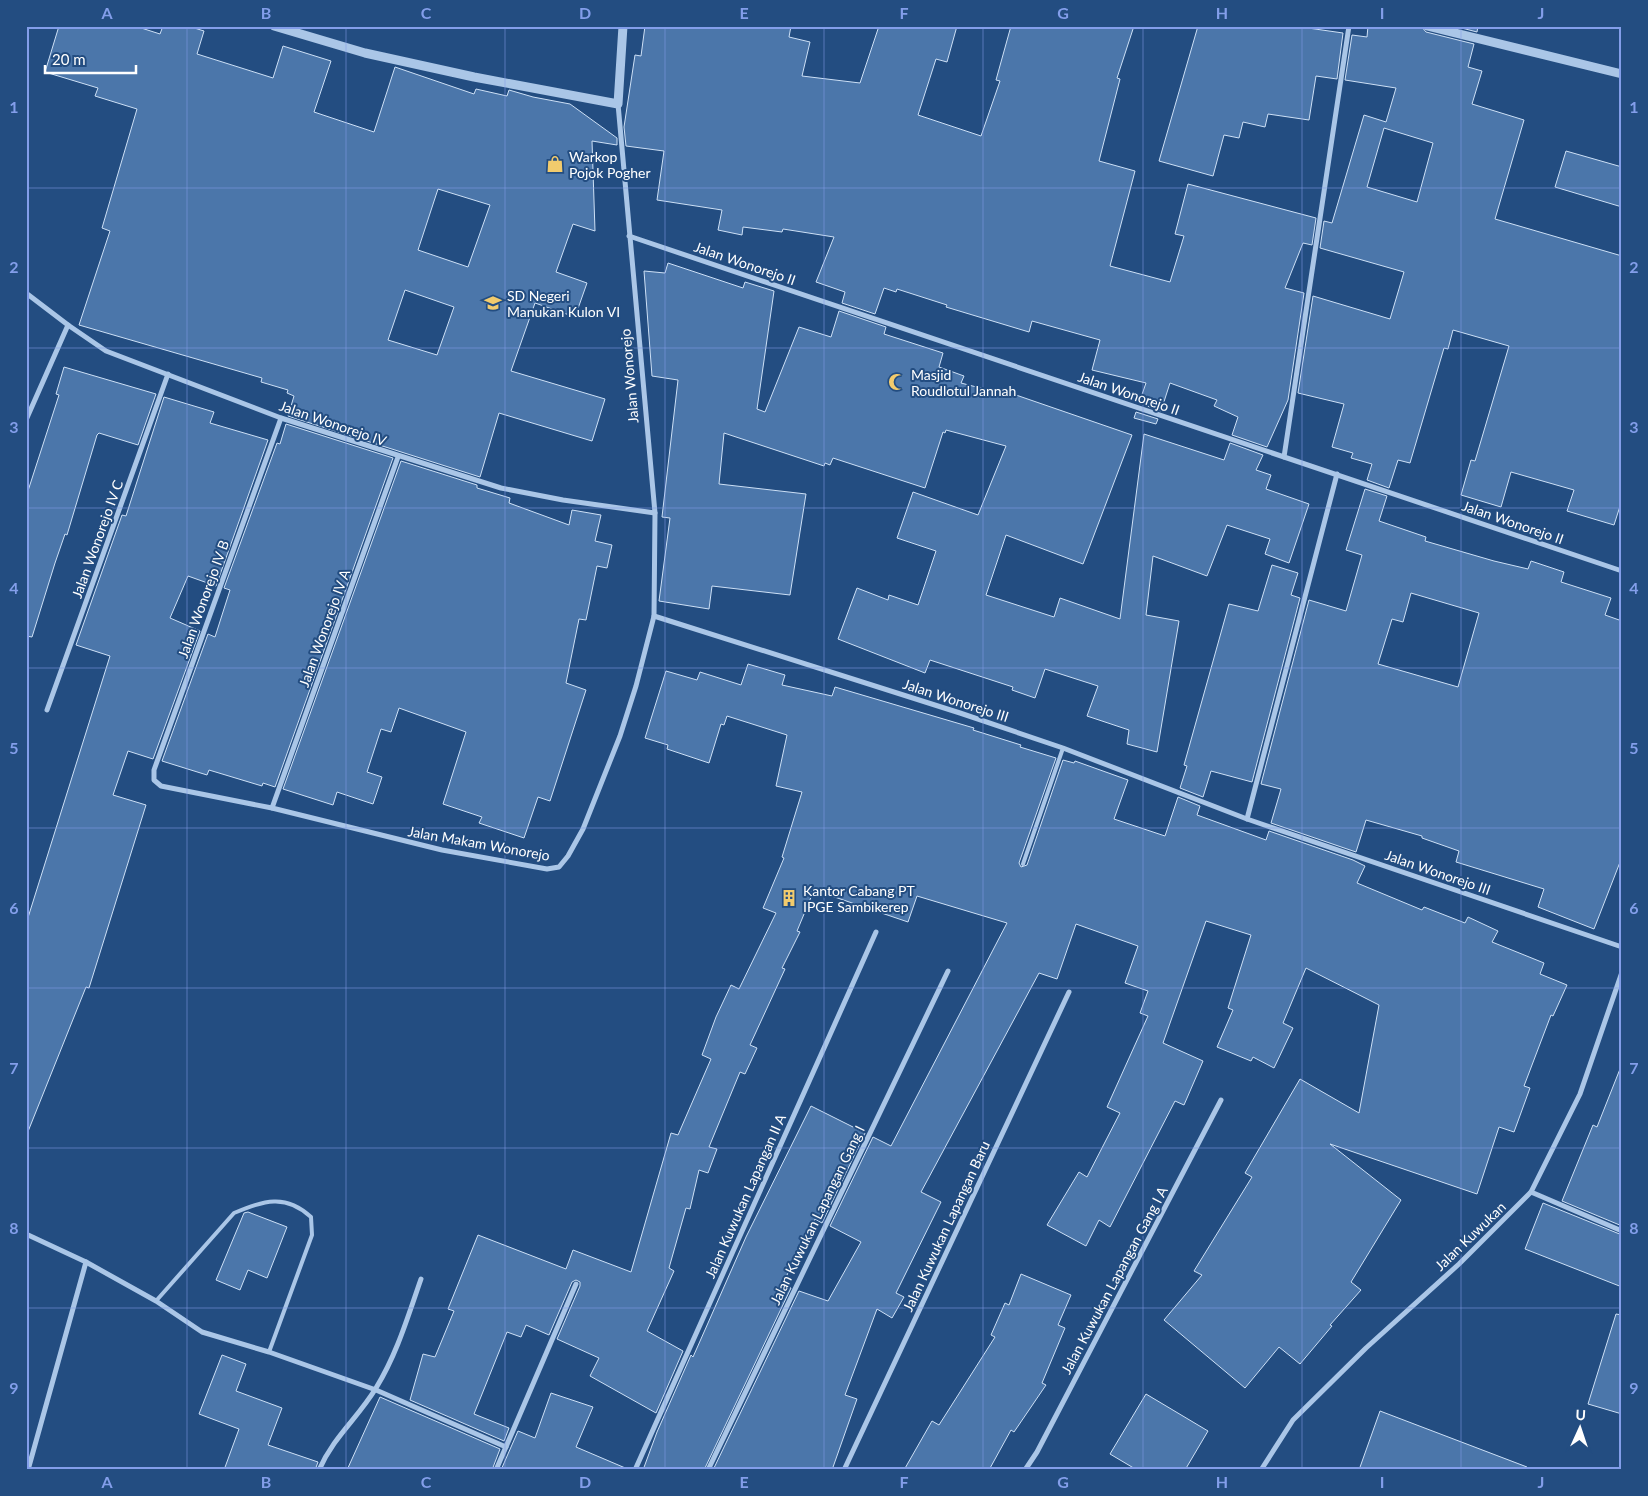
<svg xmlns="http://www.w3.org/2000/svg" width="1648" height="1496" viewBox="0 0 1648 1496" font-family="Lato,sans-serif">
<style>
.building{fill:#4b76aa;stroke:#cde0f6;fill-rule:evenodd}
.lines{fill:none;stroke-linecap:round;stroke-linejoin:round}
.service{stroke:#aac6e7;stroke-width:4}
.minor{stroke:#aac6e7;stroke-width:5}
.tertiary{stroke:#aac6e7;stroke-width:9}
.grid{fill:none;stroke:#839eea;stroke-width:1;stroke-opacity:0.55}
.labels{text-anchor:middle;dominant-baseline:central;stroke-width:4;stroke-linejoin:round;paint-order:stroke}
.poi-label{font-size:14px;fill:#fff;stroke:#234d81;text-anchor:start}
.street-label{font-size:14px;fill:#fff;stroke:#234d81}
.neatline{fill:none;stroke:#839eea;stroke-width:2}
.grid-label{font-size:16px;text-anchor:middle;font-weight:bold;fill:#839eea}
</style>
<rect width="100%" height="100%" fill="#234d81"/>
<!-- building -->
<g class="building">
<path d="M59 26H135L160 34 163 26H188L204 31 197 54 273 78 283 46 331 61 314 112 374 132 395 67 474 94 476 89 507 96 509 90 533 97 570 104 617 138V145L592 141 595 231 573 224 556 272 587 283 575 317 535 303 511 371 605 399 592 441 499 413 480 477 288 416 294 396 287 393 288 390 261 382 262 378 79 325 110 231 102 228 137 109 95 96 98 88 45 72ZM438 189 490 205 468 267 418 250ZM405 290 454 307 437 355 388 340Z"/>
<path d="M645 26H791L789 37 810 42 802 76 860 83 879 26H957L947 62 936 59 918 115 981 136 1000 81 996 80 1011 26H1134L1117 78 1120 79 1099 161 1135 171 1110 266 1170 282 1184 236 1175 234 1188 184 1316 218 1312 245 1303 243 1285 288 1304 293 1288 400 1267 447 1232 435 1238 417 1214 406 1217 400 1170 383 1161 411 1139 403 1146 383 1092 370 1100 340 1032 321 1029 332 946 307 947 305 897 289 896 292 884 288 875 314 842 303 845 292 816 282 834 237 783 229 782 232 743 227 742 235 718 230 722 210 657 200 664 151 626 146 624 127 635 55 641 56Z"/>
<path d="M1198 26H1294L1343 33 1337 79 1316 76 1309 120 1268 114 1265 127 1243 122 1239 138 1224 135 1213 176 1159 161Z"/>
<path d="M1368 26H1421L1426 32 1474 44 1468 67 1482 71 1472 104 1524 120 1495 219 1622 256V500L1614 525 1567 511 1574 490 1511 472 1501 507 1461 495 1471 460 1475 461 1509 346 1453 330 1448 349 1444 348 1410 463 1398 460 1389 488 1367 480 1372 464 1351 458 1353 453 1332 447 1344 404 1298 393 1313 296 1390 319 1404 272 1320 248 1324 221 1332 223 1364 115 1386 122 1396 88 1345 80 1352 35 1367 37ZM1384 128 1433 143 1417 202 1367 187Z"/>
<path d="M1454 26H1478L1477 32Z"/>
<path d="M1566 151 1622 167V207L1555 187Z"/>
<path d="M668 263 743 288 745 282 774 291 757 409 765 412 799 327 831 337 839 311 886 327 884 334 943 353 939 367 964 376 961 383 1015 397 1016 395 1132 435 1083 564 1006 535 986 595 1054 617 1060 598 1120 619 1144 434 1224 460 1230 443 1263 455 1256 470 1271 475 1266 489 1309 504 1289 563 1265 554 1270 539 1227 525 1207 576 1153 556 1146 615 1179 621 1157 752 1127 744 1129 730 1087 716 1098 686 1045 669 1035 698 1012 690 1013 687 930 660 925 673 838 639 857 588 888 600 889 595 918 605 936 551 897 538 913 492 978 515 1006 446 946 430 945 433 943 432 925 488 833 458 830 465 825 463 824 466 724 433 719 484 806 494 790 595 712 586 709 609 659 601 670 518 662 517 678 380 652 376 644 271 665 273Z"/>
<path d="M64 367 156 394 138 445 99 433 97 435 67 535 65 534 55 563 32 637 26 636V497L59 395 56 394Z"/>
<path d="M164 397 214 412 210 423 268 440 216 586 188 576 170 618 200 631 153 759 128 751 113 795 146 805 89 988 86 987 27 1134 26 924 110 656 76 645 122 515 126 516Z"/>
<path d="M1136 412 1158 419 1156 424 1134 418Z"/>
<path d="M286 424 393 458 275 787 263 783 262 786 209 770 207 775 162 761 208 634 215 637 230 590 224 588 277 443 280 444Z"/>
<path d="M401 461 477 485V488L510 498 509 503 569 525 572 510 601 515 595 541 612 545 607 568 597 566 586 620 579 619 566 683 586 690 550 801 538 797 524 838 479 823 482 817 443 804 466 732 399 708 391 732 381 729 367 772 382 777 373 804 337 792 333 805 283 789Z"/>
<path d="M1365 489 1387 496 1379 521 1426 537 1425 541 1494 561 1528 569 1531 561 1564 572 1561 582 1611 598 1605 615 1622 621V857L1594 929 1538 907 1544 889 1456 862 1459 851 1422 838V836L1366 820 1356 852 1271 823 1281 789 1261 784 1309 600 1346 611 1362 555 1346 550ZM1411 593 1479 613 1458 687 1378 664 1392 619 1403 622Z"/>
<path d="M1272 565 1298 573 1291 595 1300 598 1252 782 1211 771 1203 797 1180 788 1187 766 1184 765 1229 604 1258 611Z"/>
<path d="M748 664 785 675 782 685 832 696 835 687 974 728 973 730 1021 745 1020 747 1056 758 1019 863 1021 867 1027 865 1063 760 1074 763 1075 761 1128 780 1114 819 1165 836 1178 797 1200 806 1197 815 1266 840 1269 831 1353 860 1365 866 1357 883 1422 910 1424 907 1465 923 1468 917 1498 931 1492 942 1544 963 1540 974 1567 985 1553 1016 1551 1015 1524 1086 1530 1088 1514 1132 1499 1127 1477 1194 1330 1144 1401 1200 1351 1282 1361 1290 1330 1325 1332 1326 1300 1364 1279 1347 1245 1388 1164 1320 1202 1275 1194 1271 1252 1177 1245 1173 1300 1079 1359 1113 1379 1005 1306 968 1283 1023 1293 1028 1274 1068 1253 1057 1251 1061 1217 1047 1233 1010 1228 1008 1251 935 1206 921 1163 1043 1203 1061 1184 1105 1175 1101 1110 1227 1099 1220 1086 1246 1047 1225 1079 1172 1087 1177 1120 1113 1107 1107 1148 1016 1140 1013 1148 991 1125 983 1138 946 1076 924 1057 979 1039 973 921 1192 941 1202 896 1293 904 1297 892 1318 877 1309 845 1395 857 1399 832 1470H713L799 1291 828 1301 861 1242 830 1226 873 1137 891 1146 1007 923 917 896 908 922 814 890 797 931 800 932 782 968 785 969 750 1045 757 1048 745 1074 740 1072 709 1147 717 1149 708 1173 699 1170 690 1209 686 1208 669 1268 674 1271 647 1331 683 1351 656 1413 590 1376 599 1358 557 1339 580 1286V1282L576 1280 572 1282 549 1335 526 1325 521 1337 507 1332 474 1414 509 1428 504 1441 410 1400 423 1354 435 1357 454 1311 448 1309 478 1235 566 1269 573 1250 631 1272 671 1133 678 1135 711 1059 702 1055 716 1017 731 985 739 989 776 913 763 908 784 858 782 857 802 792 776 786 787 735 727 716 724 725 721 724 709 763 667 749 668 745 645 738 666 671 697 680 700 672 741 685Z"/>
<path d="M1620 1069H1622V1226L1562 1201 1593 1125 1597 1127Z"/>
<path d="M811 1106 865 1133 822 1223 815 1219 782 1285 791 1288 704 1470H643L657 1432 691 1355 693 1357 746 1237Z"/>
<path d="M1543 1203 1622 1235V1287L1525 1249Z"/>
<path d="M248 1212 287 1227 267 1278 248 1270 240 1290 216 1280 244 1213Z"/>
<path d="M1021 1274 1071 1295 1058 1325 1065 1328 1042 1383 1046 1385 1014 1432 1011 1430 989 1470H904L932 1421 939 1425 995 1337 991 1335 1005 1303 1009 1305Z"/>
<path d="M1616 1314 1622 1315V1414L1588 1404Z"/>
<path d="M222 1355 246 1364 236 1391 282 1408 268 1445 318 1462 315 1470H224L239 1429 199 1414Z"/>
<path d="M551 1393 593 1407 576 1447 630 1470H501L518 1431 535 1438Z"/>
<path d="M1146 1394 1208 1431 1185 1470H1137L1110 1454Z"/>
<path d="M380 1397 500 1449 492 1470H347Z"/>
<path d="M1380 1411 1527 1467V1470H1359Z"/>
</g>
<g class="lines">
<!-- service -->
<g class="service">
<path d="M1023 864 1063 748"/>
<path d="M156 1301 234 1213C264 1201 285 1193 311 1217L312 1235 269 1352"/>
</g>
<!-- minor -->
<g class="minor">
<path d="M629 236 1622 571"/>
<path d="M26 293 68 325 106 351 281 418 501 488 563 500 655 513"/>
<path d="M281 418 154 770V780L161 786 272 808 442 850 547 869 559 867 568 856 583 829 620 736 636 686 654 616 655 513 618 104"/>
<path d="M26 420 68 325"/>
<path d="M1284 457 1349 26"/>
<path d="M654 616 960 713 1063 748 1247 819 1622 947"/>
<path d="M47 710 168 374"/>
<path d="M272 808 398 457"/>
<path d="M1247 819 1337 474"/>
<path d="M1531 1192 1622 1231"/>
<path d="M26 1234 86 1262 156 1301 202 1332 269 1352 376 1390 506 1447"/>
<path d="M28 1470 86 1262"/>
<path d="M319 1470C334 1436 358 1418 376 1388 397 1354 408 1316 421 1279"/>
<path d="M496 1470 576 1284"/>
<path d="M635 1470 876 932"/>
<path d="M708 1470 948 971"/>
<path d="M844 1470 1069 992"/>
<path d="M1025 1470 1037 1452 1221 1100"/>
<path d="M1261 1470 1293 1420 1366 1348 1459 1264 1531 1192 1580 1094 1622 972"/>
</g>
<!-- tertiary -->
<g class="tertiary">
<path d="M274 26 365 53 474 77 618 104 623 26"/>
<path d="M1427 26 1622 74"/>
</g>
</g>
<!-- grid -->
<path class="grid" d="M187 26V1470M346 26V1470M505 26V1470M665 26V1470M824 26V1470M983 26V1470M1143 26V1470M1302 26V1470M1461 26V1470M26 188H1622M26 348H1622M26 508H1622M26 668H1622M26 828H1622M26 988H1622M26 1148H1622M26 1308H1622"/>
<!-- icons -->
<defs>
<g id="shop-bare" transform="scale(1.35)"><path d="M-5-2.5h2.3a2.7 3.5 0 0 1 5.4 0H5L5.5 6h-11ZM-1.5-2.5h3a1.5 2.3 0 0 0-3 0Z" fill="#f2cb6d" stroke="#234d81" stroke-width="2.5" paint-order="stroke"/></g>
<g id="school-bare" transform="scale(1.35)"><path d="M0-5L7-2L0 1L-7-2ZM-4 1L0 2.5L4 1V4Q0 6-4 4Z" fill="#f2cb6d" stroke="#234d81" stroke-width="2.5" paint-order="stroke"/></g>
<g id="mosque-bare" transform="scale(1.35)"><path d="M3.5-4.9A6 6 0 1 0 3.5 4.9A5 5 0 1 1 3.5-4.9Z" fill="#f2cb6d" stroke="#234d81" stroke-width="2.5" paint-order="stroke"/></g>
<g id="building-bare" transform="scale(1.35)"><path d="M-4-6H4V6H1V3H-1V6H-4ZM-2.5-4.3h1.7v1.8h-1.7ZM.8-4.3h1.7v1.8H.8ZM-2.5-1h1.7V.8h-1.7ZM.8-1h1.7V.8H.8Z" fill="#f2cb6d" stroke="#234d81" stroke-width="2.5" paint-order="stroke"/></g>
</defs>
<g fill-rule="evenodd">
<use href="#shop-bare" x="555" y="164"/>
<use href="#school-bare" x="493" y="303"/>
<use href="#mosque-bare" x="897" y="382"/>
<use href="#building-bare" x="789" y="898"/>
</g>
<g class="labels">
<!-- poi labels -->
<g class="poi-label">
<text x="569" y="156">Warkop<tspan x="569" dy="16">Pojok Pogher</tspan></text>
<text x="507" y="295">SD Negeri<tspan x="507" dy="16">Manukan Kulon VI</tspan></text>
<text x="911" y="374">Masjid<tspan x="911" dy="16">Roudlotul Jannah</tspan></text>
<text x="803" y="890">Kantor Cabang PT<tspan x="803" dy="16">IPGE Sambikerep</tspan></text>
</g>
<!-- street labels -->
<g class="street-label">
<text transform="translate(745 263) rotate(19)">Jalan Wonorejo II</text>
<text transform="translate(629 376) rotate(-95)">Jalan Wonorejo</text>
<text transform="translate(1129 393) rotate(19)">Jalan Wonorejo II</text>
<text transform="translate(333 423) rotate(19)">Jalan Wonorejo IV</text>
<text transform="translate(1513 522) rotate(19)">Jalan Wonorejo II</text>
<text transform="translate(97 539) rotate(-70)">Jalan Wonorejo IV C</text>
<text transform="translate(203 599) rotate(-70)">Jalan Wonorejo IV B</text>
<text transform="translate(324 628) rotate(-70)">Jalan Wonorejo IV A</text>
<text transform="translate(956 700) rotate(18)">Jalan Wonorejo III</text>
<text transform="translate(479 843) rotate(10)">Jalan Makam Wonorejo</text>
<text transform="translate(1438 872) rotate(19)">Jalan Wonorejo III</text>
<text transform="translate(745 1196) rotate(-66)">Jalan Kuwukan Lapangan II A</text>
<text transform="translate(817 1215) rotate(-64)">Jalan Kuwukan Lapangan Gang I</text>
<text transform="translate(946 1226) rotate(-65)">Jalan Kuwukan Lapangan Baru</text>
<text transform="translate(1470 1236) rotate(-44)">Jalan Kuwukan</text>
<text transform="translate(1114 1280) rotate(-62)">Jalan Kuwukan Lapangan Gang I A</text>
</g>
</g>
<!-- border -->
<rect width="1648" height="1496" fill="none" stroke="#234d81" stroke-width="55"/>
<!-- north arrow -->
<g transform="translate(1580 1428) rotate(3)" stroke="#234d81" stroke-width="4" paint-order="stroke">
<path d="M0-4L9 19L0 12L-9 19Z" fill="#ffffff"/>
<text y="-8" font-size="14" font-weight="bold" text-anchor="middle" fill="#ffffff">U</text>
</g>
<!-- scale -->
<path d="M45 65v8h91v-8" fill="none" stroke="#ffffff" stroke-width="2.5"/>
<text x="52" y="65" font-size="15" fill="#ffffff" stroke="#234d81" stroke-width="4" paint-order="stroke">20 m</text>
<rect x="28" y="28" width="1592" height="1440" class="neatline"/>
<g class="grid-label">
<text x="107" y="19">A</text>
<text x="266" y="19">B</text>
<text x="426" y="19">C</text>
<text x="585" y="19">D</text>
<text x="744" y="19">E</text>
<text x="904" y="19">F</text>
<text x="1063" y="19">G</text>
<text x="1222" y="19">H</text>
<text x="1382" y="19">I</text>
<text x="1541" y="19">J</text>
<text x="14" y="113">1</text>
<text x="1634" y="113">1</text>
<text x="14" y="273">2</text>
<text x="1634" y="273">2</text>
<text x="14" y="433">3</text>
<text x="1634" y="433">3</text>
<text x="14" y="594">4</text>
<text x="1634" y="594">4</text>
<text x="14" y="754">5</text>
<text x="1634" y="754">5</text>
<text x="14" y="914">6</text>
<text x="1634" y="914">6</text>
<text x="14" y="1074">7</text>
<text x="1634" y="1074">7</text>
<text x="14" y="1234">8</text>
<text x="1634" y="1234">8</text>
<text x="14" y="1394">9</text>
<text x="1634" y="1394">9</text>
<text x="107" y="1488">A</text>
<text x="266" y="1488">B</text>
<text x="426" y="1488">C</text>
<text x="585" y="1488">D</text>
<text x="744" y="1488">E</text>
<text x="904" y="1488">F</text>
<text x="1063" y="1488">G</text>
<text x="1222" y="1488">H</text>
<text x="1382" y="1488">I</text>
<text x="1541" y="1488">J</text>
</g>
</svg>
